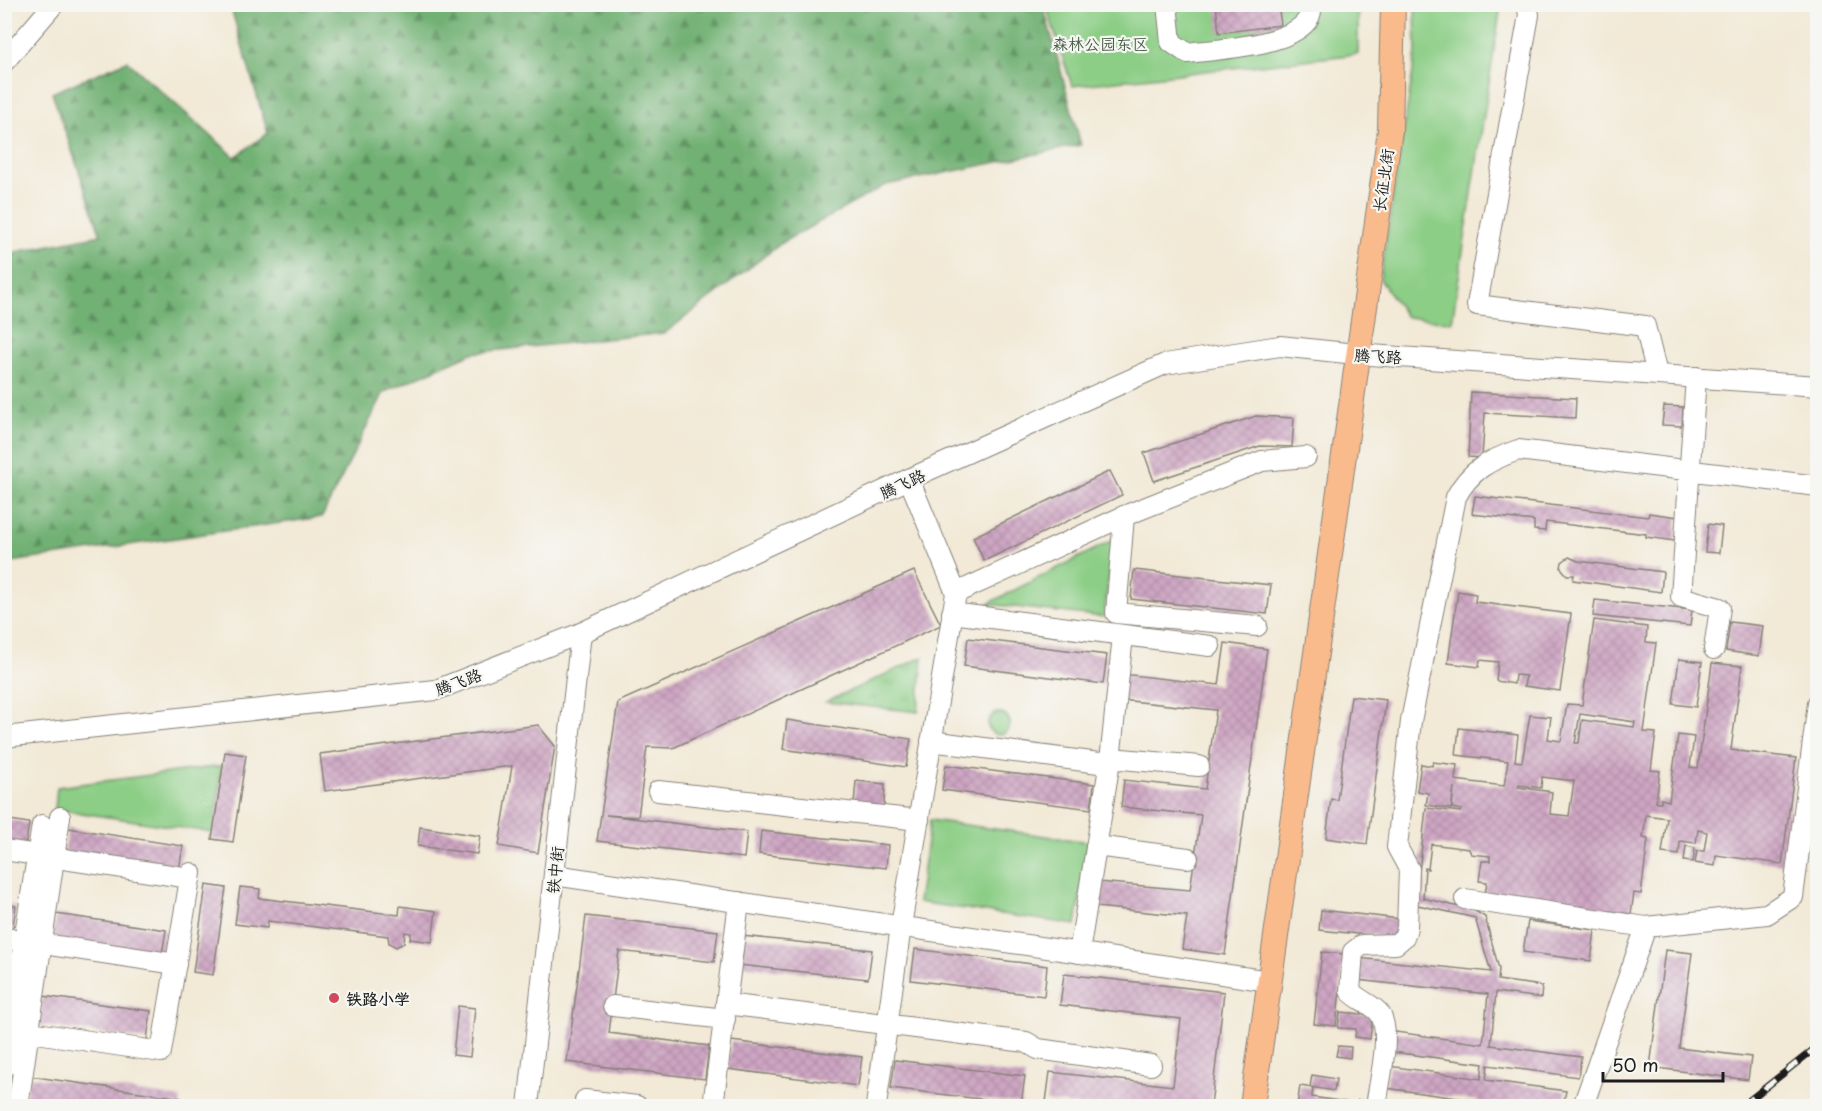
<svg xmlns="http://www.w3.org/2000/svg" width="1822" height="1111" viewBox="0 0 1822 1111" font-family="'Playpen Sans','LXGW WenKai TC',sans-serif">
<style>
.grass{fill:url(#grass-tufts);stroke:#547551;stroke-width:1.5}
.forest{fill:url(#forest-firs);stroke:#466648;stroke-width:1.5}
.park{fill:#8cce86;stroke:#547551;stroke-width:1.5}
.building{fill:url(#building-cross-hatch);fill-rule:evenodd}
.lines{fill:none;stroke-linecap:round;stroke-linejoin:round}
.minor-casing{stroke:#878279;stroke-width:22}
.major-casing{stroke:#878279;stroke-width:26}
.minor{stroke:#fff;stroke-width:20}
.major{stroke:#fabb8c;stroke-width:24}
.rail-casing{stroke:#1c1c1c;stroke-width:7}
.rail{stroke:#f6f6f2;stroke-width:4.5;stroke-dasharray:14;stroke-linecap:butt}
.poi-dot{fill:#d1495b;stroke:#f6f6f2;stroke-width:2}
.labels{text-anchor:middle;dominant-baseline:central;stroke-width:4.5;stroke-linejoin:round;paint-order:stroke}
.park-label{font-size:16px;fill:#435a41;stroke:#f6f6f2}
.street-label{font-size:16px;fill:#1c1c1c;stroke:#f6f6f2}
.poi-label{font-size:16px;font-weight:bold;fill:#1c1c1c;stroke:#f6f6f2;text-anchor:start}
</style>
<defs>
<pattern id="grass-tufts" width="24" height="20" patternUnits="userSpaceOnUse" patternTransform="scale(1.5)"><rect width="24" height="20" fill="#8cce86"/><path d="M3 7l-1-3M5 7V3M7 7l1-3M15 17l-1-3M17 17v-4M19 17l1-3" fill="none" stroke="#78b073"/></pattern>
<pattern id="forest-firs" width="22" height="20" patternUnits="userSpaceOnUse" patternTransform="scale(1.5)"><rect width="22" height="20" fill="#71b173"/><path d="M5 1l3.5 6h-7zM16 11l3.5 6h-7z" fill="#5c8f5e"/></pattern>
<pattern id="building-cross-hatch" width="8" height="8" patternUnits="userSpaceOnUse" patternTransform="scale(1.5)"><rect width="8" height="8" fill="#cea6c3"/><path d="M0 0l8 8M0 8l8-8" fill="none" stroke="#b08ea7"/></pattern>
</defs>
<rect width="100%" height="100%" fill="#f6f6f2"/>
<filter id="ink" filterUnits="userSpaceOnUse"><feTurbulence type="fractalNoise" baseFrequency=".0167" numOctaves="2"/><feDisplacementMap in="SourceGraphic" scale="12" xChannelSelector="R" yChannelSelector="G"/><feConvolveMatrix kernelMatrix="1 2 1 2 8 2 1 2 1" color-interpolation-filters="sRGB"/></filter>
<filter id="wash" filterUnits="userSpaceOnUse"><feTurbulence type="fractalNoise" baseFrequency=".008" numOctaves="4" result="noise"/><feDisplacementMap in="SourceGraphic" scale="24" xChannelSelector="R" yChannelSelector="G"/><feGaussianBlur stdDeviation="1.35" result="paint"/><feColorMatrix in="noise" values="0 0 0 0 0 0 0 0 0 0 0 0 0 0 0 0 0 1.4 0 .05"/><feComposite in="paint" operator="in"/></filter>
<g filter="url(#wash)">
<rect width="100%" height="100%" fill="#f2e9d6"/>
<!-- grass -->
<g class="grass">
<path d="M923 657 918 712 826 702Z"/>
<circle cx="999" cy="724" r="11"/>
</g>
<!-- forest -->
<path class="forest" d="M230 5H1043L1081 145 886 185 783 242 665 333 472 353 384 392 322 517 5 563V254L101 235 52 93 127 61 235 157 268 133Z"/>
<!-- park -->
<g class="park">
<path d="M1046 5H1358V54L1072 86Z"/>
<path d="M1415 5H1501L1452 322 1406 317 1380 279 1416 52Z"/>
<path d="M1113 540 1104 617 987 604Z"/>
<path d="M221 766 215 833 55 809 57 787Z"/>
<path d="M930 820 1088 842 1076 925 918 902Z"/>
</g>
<g id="blocks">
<!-- building -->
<g class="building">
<path d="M1216 4H1278L1281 25 1219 33Z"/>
<path d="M1471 392 1576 398 1575 418 1485 413 1482 458 1468 457Z"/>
<path d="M1664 406 1683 407 1682 426 1662 425Z"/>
<path d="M1256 416 1294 418 1292 447 1260 446 1154 481 1144 453Z"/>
<path d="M1110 471 1122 495 984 561 973 537Z"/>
<path d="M1475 496 1648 517 1649 513 1678 517 1675 541 1646 537V534L1546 522 1545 531 1534 530V521L1472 514Z"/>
<path d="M1708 524 1722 526 1719 553 1705 552Z"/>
<path d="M1569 557 1578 561 1663 572 1661 592 1573 580 1574 575H1567L1561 568 1562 562Z"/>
<path d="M1134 570 1271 585 1267 614 1131 599Z"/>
<path d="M914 571 941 625 673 748 647 747 638 817 606 815 747 832 744 858 597 841 618 702Z"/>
<path d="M1458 591 1476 594 1475 602 1571 614 1560 691 1524 686 1526 676 1515 675 1514 684 1496 681 1498 662 1480 660 1479 667 1448 663Z"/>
<path d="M1595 600 1692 610 1690 626 1593 616Z"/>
<path d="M1594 620 1647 627 1646 642 1656 643 1644 732 1656 733 1651 770 1660 771 1656 802H1661V799L1669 801 1678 735 1694 737 1690 767 1698 768 1712 663 1742 666 1731 750 1796 758 1782 864 1716 855 1715 866 1695 863 1697 851H1704L1707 832 1698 830 1696 843 1680 841 1679 855 1662 853 1667 818 1646 815 1643 838 1648 839 1641 894 1634 893 1631 914 1485 894 1487 882 1479 881 1482 861H1490V856L1471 854 1469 849 1431 844 1428 869 1425 868 1423 898 1475 911 1485 917 1499 969 1498 980 1542 986 1541 998 1496 992 1491 1045 1581 1057 1578 1077 1488 1065 1486 1080 1566 1091 1563 1106H1518L1483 1102V1106H1477L1478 1101 1386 1088 1389 1066 1481 1079 1483 1064 1393 1052 1396 1032 1483 1044 1488 994 1356 980 1358 958 1491 972 1475 918 1418 905 1416 901 1426 808 1461 812 1462 810 1452 808 1454 787 1451 809 1426 805 1428 793 1417 791 1421 764 1432 766 1433 762 1457 765 1455 780 1504 786 1508 761 1456 755 1459 728 1518 735 1515 761 1522 762 1530 715 1551 717 1548 739 1561 741 1567 704 1582 705ZM1580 714 1635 722 1634 727 1582 720 1579 743H1575ZM1542 777 1574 781 1569 816 1550 814 1552 792 1518 787 1519 785 1541 788Z"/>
<path d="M1730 622 1763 626 1759 656 1726 651Z"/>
<path d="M968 638 1107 655 1103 684 964 666Z"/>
<path d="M1225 643 1267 649 1225 955 1182 949 1187 916 1096 907 1098 882 1190 890 1201 815 1121 807 1124 780 1205 789 1216 710 1121 700 1123 674 1219 685Z"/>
<path d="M1679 659 1702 662 1696 707 1673 704Z"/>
<path d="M1351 696 1386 700 1367 844 1326 838 1331 799 1337 800Z"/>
<path d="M787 720 911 739 906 767 783 749Z"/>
<path d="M538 725 555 746 538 853 499 846 512 766 325 791 320 754Z"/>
<path d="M225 752 246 755 233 842 212 839Z"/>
<path d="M946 765 1094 784 1091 809 942 790Z"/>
<path d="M856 781 885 784 884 807 854 804Z"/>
<path d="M4 819 29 823 25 849 4 846Z"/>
<path d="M420 827 480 836 477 854 418 846Z"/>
<path d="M68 828 183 846 179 870 64 853Z"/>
<path d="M761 831 888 845 886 868 759 854Z"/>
<path d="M1686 846 1695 848 1693 862 1684 861Z"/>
<path d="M206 885 226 888 213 975 193 972Z"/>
<path d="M240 887 260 889 259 898 399 915 400 906 436 911 432 942 410 939 411 933 405 932 404 943 396 947 389 943 388 936 268 921 267 928 235 924Z"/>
<path d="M4 904 16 906 12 933 4 931Z"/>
<path d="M1321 910 1400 919 1398 938 1319 930Z"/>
<path d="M56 914 166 930 162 954 52 939Z"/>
<path d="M586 916 718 931 714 962 619 951 609 1033 709 1046 705 1079 567 1062Z"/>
<path d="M1528 921 1595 930 1591 961 1523 952Z"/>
<path d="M742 936 872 950 868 979 739 965Z"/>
<path d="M915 949 1047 966 1044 996 911 980Z"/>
<path d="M1665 950 1692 953 1679 1048 1751 1057 1748 1080 1650 1067Z"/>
<path d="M1322 952 1344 954 1336 1026 1314 1024Z"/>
<path d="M1064 974 1224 992 1211 1106H1082L1046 1102 1050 1072 1173 1086 1181 1019 1060 1005Z"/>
<path d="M43 996 151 1011 147 1040 39 1025Z"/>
<path d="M458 1006 475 1008 470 1057 453 1055Z"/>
<path d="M1340 1012 1373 1015 1370 1039 1355 1037 1356 1029 1338 1028Z"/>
<path d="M731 1041 862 1057 858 1086 728 1069Z"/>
<path d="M1338 1046 1351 1047 1350 1058 1336 1056Z"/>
<path d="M895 1060 1025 1076 1021 1104 891 1088Z"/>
<path d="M1312 1075 1336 1079 1334 1091 1310 1087Z"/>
<path d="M29 1076 181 1098 180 1106H24Z"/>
<path d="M1300 1086 1313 1088 1312 1097 1347 1102 1346 1106H1297Z"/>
<path d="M1358 1100 1372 1102 1371 1106H1357Z"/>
</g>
</g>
</g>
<g filter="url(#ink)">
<use href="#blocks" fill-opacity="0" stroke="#878279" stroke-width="1.5"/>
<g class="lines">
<!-- minor casing -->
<g class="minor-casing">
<g id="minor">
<path d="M1167 4 1171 42 1187 53C1216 49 1317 46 1311 4"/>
<path d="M1527 4 1529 15 1477 305 1645 326 1657 374"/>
<path d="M4 62 54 4"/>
<path d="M1696 377 1681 597 1720 608 1714 649"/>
<path d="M1124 516 1116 613 1257 626"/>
<path d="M956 593 1124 516 1262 461 1306 457"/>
<path d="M952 613 1210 646"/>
<path d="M4 737 436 690 581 633 909 479 1165 364 1280 346 1356 354 1818 386"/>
<path d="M931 741 1099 763 1122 759 1199 766"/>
<path d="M658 791 919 820"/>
<path d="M1096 846 1188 858"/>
<path d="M4 850 190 878"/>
<path d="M554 875 1269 981"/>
<path d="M1465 899 1646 927 1767 914 1793 897 1818 703"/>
<path d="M4 938 176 964"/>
<path d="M1079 953 1110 761 1123 635"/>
<path d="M726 1004 739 902"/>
<path d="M613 1006 725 1019"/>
<path d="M4 1028 161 1052 191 873"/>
<path d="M4 1068 42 825"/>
<path d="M585 1100 637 1106"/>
<path d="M18 1106 60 817"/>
<path d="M528 1106 581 633"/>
<path d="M713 1106 726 1004 1026 1042 1038 1049 1151 1065"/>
<path d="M876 1106 901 926 956 593 909 479"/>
<path d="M1376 1106C1379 1083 1392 1033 1380 1014 1374 1005 1358 1000 1350 991L1353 952 1362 945 1396 944 1404 937 1407 928 1409 869 1397 847 1411 721 1456 497C1470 470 1490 460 1518 450L1818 486"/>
<path d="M1583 1106 1646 927"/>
</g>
</g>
<!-- major casing -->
<g class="major-casing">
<path id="major" d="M1252 1106 1390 130 1393 4"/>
</g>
<!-- minor -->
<use href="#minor" class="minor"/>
<!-- major -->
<use href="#major" class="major"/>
<!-- rail casing -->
<g class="rail-casing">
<path id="rail" d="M1742 1106 1818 1046"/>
</g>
<!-- rail -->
<use href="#rail" class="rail"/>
</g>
</g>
<!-- markers -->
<circle class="poi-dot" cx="334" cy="998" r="6"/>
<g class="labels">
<!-- park labels -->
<g class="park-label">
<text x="1100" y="43">森林公园东区</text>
</g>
<!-- street labels -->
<g class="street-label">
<text transform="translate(1382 180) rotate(-82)">长征北街</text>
<text transform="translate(1378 355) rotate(3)">腾飞路</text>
<text transform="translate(902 483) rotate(-25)">腾飞路</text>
<text transform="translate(458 681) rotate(-20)">腾飞路</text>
<text transform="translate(554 870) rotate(-84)">铁中街</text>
</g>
<!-- poi labels -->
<g class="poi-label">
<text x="346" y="998">铁路小学</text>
</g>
</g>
<!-- margin -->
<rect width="1822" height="1111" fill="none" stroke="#f6f6f2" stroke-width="24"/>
<!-- scale -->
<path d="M1603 1072v9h120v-9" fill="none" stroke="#1c1c1c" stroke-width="3"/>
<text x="1612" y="1072" font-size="18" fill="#1c1c1c" stroke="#f6f6f2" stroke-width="4.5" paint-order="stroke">50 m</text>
</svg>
